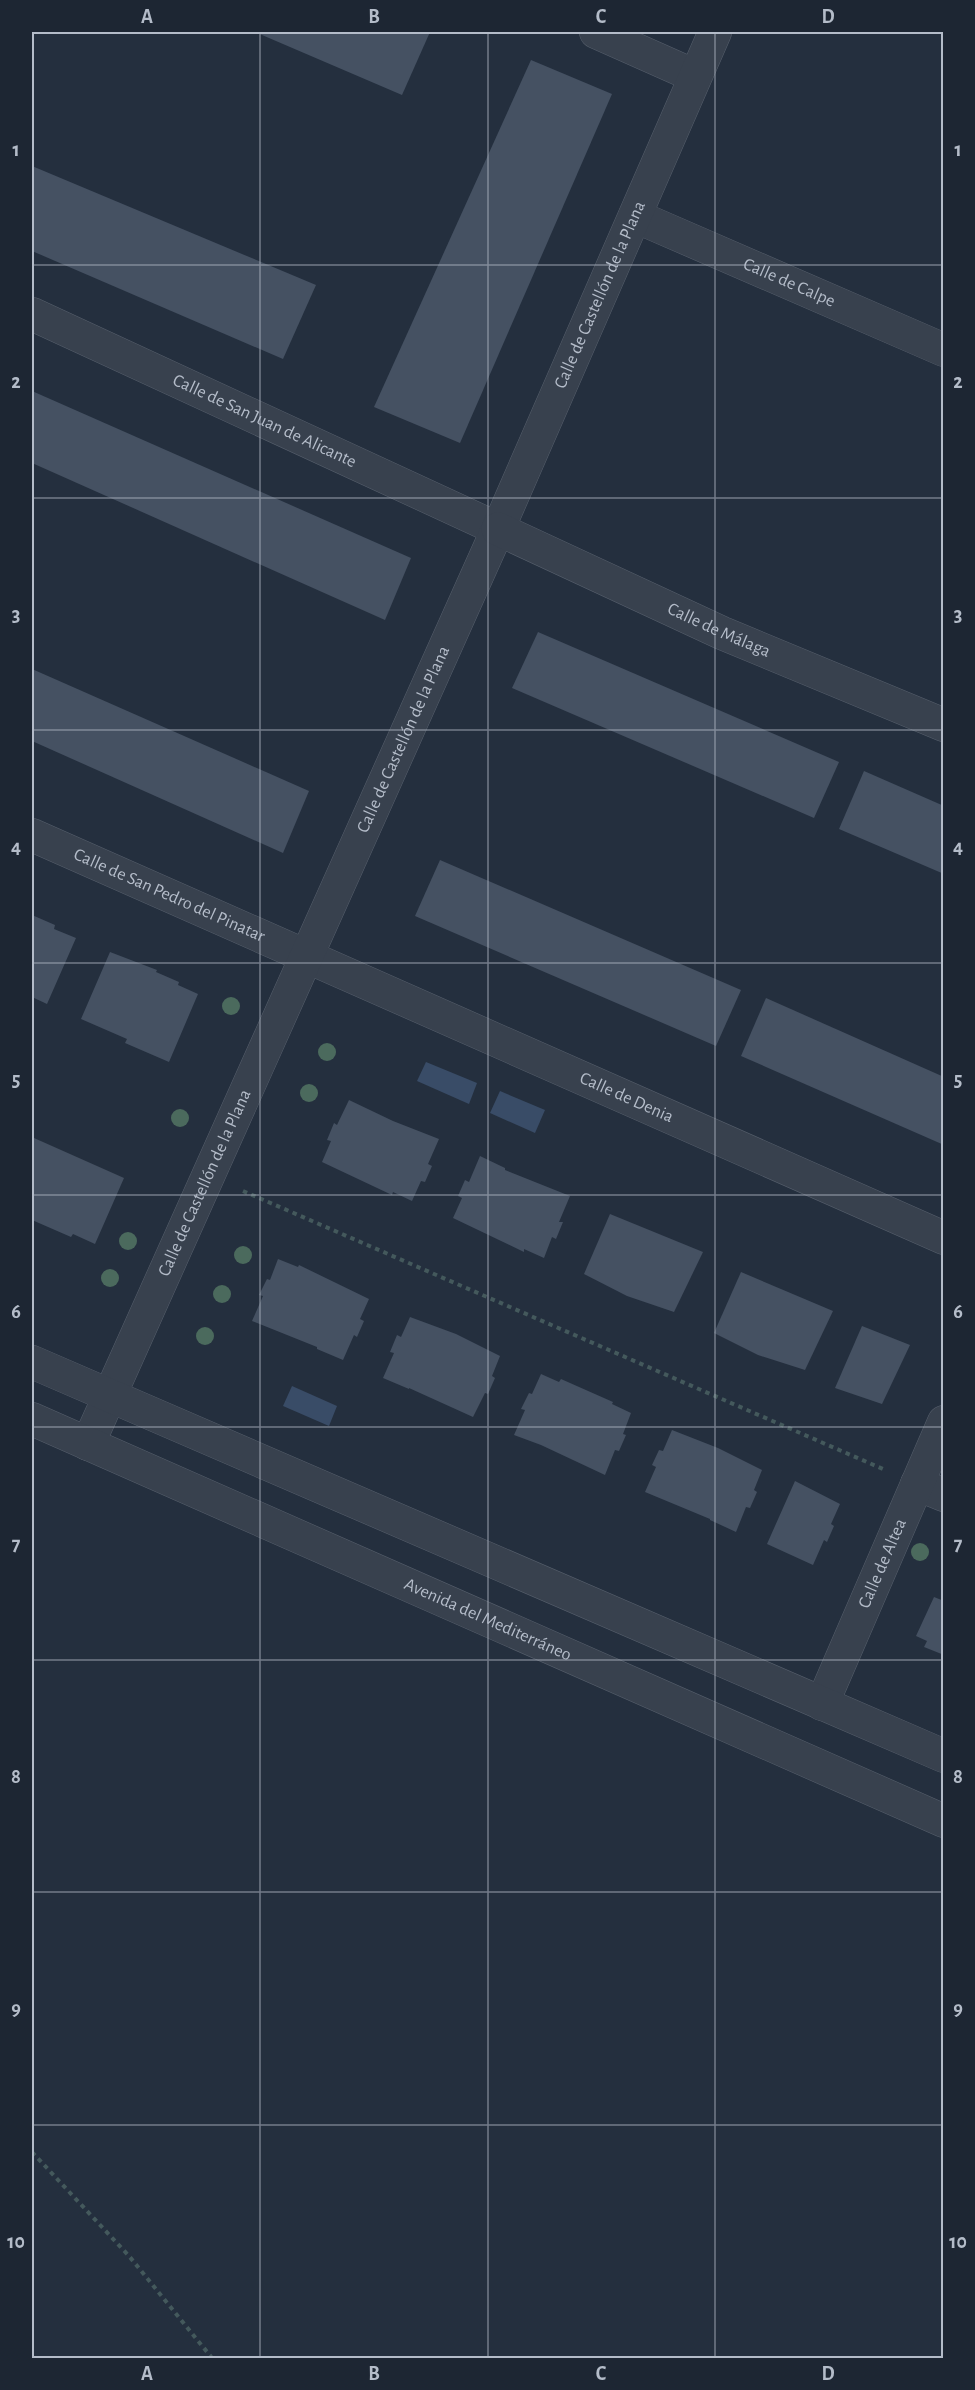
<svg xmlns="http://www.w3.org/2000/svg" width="975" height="2390" viewBox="0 0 975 2390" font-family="'Alegreya Sans',sans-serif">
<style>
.water{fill:#394c67}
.building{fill:#455162}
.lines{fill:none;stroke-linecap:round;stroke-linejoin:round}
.minor-casing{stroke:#565f6c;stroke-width:34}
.tertiary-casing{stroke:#565f6c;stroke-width:34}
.path{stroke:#44595c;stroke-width:4;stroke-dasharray:4.5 4.5;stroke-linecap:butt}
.minor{stroke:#38414e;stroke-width:33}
.tertiary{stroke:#38414e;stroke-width:33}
.tree{fill:#4b6a5d}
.grid{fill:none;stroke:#b4bcc9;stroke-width:1.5;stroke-opacity:0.55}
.labels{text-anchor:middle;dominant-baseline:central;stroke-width:4.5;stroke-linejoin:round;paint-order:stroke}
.street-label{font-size:18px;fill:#b4bcc9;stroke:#1d2633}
.neatline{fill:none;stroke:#b4bcc9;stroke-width:2}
.grid-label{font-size:20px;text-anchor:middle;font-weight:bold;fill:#b4bcc9}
</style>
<rect width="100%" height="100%" fill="#242f3e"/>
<!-- water -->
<g class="water">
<path d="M426 1062 477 1083 469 1104 417 1081Z"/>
<path d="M500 1091 545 1110 535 1133 490 1113Z"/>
<path d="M292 1386 337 1406 329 1426 283 1406Z"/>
</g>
<!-- building -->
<g class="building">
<path d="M255 32H430L402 95Z"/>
<path d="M531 60 612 94 460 443 374 407Z"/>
<path d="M32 166 316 285 283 359 32 251Z"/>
<path d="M32 391 411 558 385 620 32 463Z"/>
<path d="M538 632 839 762 814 818 512 688Z"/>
<path d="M32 669 309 791 283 853 32 741Z"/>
<path d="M864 771 944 806V874L839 829Z"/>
<path d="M440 860 741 990 716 1046 415 916Z"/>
<path d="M32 915 55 925 54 929 76 938 47 1004 32 997Z"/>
<path d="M110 952 157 970 156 972 179 982 178 985 198 994 169 1062 125 1043 127 1039 81 1019Z"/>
<path d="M766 998 944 1077V1145L741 1056Z"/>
<path d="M349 1100 393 1121 439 1139 428 1164 432 1166 425 1182 421 1181 412 1201 393 1192 392 1195 322 1162 331 1141 327 1140 334 1123 337 1125Z"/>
<path d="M34 1138 124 1178 95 1244 73 1234 71 1237 32 1220V1144Z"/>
<path d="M480 1156 505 1168V1170L570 1196 559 1222H563L556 1239 552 1237 544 1258 524 1249V1252L453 1218 462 1198 458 1196 465 1180 469 1182Z"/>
<path d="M610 1214 703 1252 674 1312 627 1296 584 1274Z"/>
<path d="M278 1259 298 1267 299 1265 369 1299 360 1319 364 1321 357 1337 354 1335 343 1360 317 1349V1347L252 1321 263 1296 259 1295 267 1279 270 1280Z"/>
<path d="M741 1272 833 1311 805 1370 758 1355 714 1333Z"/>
<path d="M410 1317 456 1334 500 1356 492 1376 495 1378 488 1394 485 1393 473 1417 409 1388V1389L383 1378 394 1353 390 1352 397 1335 401 1337Z"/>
<path d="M862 1326 910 1345 882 1404 835 1388Z"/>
<path d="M541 1374 559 1382 561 1379 613 1402 612 1404 631 1413 623 1434 626 1435 619 1451 615 1450 605 1475 541 1445 514 1435 525 1410 521 1409 529 1393 532 1394Z"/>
<path d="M672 1430 718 1448 762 1470 754 1490 757 1492 750 1508 746 1507 736 1532 710 1520V1519L645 1492 656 1467 652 1465 659 1450 663 1451Z"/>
<path d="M795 1481 840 1504 831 1524 834 1526 827 1542 824 1540 813 1565 767 1544Z"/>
<path d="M934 1597 944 1601V1655L924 1647 927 1641 916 1636Z"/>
</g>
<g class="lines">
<!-- minor casing -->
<g class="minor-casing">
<g id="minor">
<path d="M596 32 695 76"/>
<path id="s1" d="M635 216 944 350"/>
<path id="s2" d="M32 314 498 529"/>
<path id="s3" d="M32 835 944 1238"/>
<path id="s4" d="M88 1444 498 529 715 32"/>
<path d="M917 1484 944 1495"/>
<path id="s5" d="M822 1704 944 1422"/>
</g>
</g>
<!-- tertiary casing -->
<g class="tertiary-casing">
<g id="tertiary">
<path id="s6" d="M498 529 722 633 944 725"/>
<path d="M32 1362 944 1756"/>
<path id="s7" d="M32 1419 944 1821"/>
</g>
</g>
<!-- path -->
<g class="path">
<path d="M243 1191 883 1469"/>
<path d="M32 2152 129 2256 212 2358"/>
</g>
<!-- minor -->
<use href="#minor" class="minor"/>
<!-- tertiary -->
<use href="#tertiary" class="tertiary"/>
</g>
<!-- trees -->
<g class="tree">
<circle cx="231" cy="1006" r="9"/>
<circle cx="327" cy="1052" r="9"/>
<circle cx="309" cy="1093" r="9"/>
<circle cx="180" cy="1118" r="9"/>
<circle cx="128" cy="1241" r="9"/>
<circle cx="243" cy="1255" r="9"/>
<circle cx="110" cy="1278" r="9"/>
<circle cx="222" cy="1294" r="9"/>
<circle cx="205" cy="1336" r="9"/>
<circle cx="920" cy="1552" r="9"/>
</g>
<!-- grid -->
<path class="grid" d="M260 32V2358M488 32V2358M715 32V2358M32 265H944M32 498H944M32 730H944M32 963H944M32 1195H944M32 1427H944M32 1660H944M32 1892H944M32 2125H944"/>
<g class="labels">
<!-- street labels -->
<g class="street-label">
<text stroke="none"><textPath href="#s1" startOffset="168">Calle de Calpe</textPath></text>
<text stroke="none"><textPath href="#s4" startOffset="1258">Calle de Castellón de la Plana</textPath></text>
<text stroke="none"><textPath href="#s2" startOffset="256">Calle de San Juan de Alicante</textPath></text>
<text stroke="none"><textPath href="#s6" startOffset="243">Calle de Málaga</textPath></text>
<text stroke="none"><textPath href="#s4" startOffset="772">Calle de Castellón de la Plana</textPath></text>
<text stroke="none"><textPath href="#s3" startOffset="150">Calle de San Pedro del Pinatar</textPath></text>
<text stroke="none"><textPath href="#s3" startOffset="650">Calle de Denia</textPath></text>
<text stroke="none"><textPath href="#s4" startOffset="286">Calle de Castellón de la Plana</textPath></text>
<text stroke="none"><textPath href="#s5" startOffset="153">Calle de Altea</textPath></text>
<text stroke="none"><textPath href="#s7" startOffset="498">Avenida del Mediterráneo</textPath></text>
</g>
</g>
<!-- border -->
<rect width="975" height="2390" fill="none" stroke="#1d2633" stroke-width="66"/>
<rect x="33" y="33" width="909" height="2324" class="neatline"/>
<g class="grid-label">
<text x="147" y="23">A</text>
<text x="374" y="23">B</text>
<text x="601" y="23">C</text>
<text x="828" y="23">D</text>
<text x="16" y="156">1</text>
<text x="958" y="156">1</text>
<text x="16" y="388">2</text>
<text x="958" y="388">2</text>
<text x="16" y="621">3</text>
<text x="958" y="621">3</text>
<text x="16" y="853">4</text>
<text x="958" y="853">4</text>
<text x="16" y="1086">5</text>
<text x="958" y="1086">5</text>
<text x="16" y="1318">6</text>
<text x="958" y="1318">6</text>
<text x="16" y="1550">7</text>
<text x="958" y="1550">7</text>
<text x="16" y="1783">8</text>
<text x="958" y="1783">8</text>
<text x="16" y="2015">9</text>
<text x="958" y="2015">9</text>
<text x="16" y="2248">10</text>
<text x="958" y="2248">10</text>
<text x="147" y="2380">A</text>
<text x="374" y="2380">B</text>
<text x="601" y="2380">C</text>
<text x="828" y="2380">D</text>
</g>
</svg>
